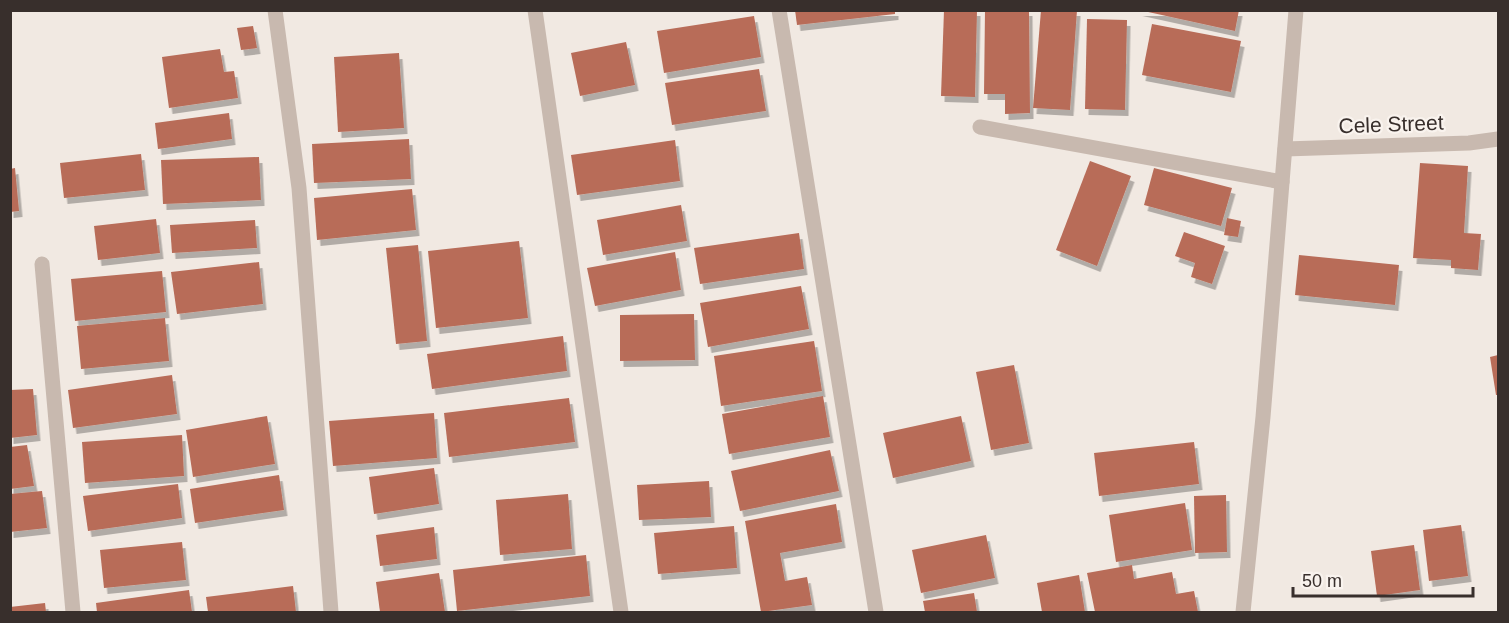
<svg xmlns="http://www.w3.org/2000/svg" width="1509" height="623" viewBox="0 0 1509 623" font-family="Arial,sans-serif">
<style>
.building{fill:#b86c59;filter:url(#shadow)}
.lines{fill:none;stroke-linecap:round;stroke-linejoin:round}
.street{stroke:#c8b9af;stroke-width:15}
.labels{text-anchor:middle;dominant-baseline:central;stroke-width:4.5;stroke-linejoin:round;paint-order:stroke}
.street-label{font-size:21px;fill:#382f2c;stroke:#f9f3ee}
</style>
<defs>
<filter id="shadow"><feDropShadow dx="3.5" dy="6" stdDeviation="0" flood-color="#0004"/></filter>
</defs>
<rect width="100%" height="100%" fill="#f1e9e2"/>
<!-- building -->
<g class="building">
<path d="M795 10H895V14L797 25Z"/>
<path d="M944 10H977L975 97 941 96Z"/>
<path d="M985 10H1029L1030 113 1005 114V94H984Z"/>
<path d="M1041 10H1077L1070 110 1033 108Z"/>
<path d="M1139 10H1239L1235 31Z"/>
<path d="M754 16 761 57 664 73 657 31Z"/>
<path d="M1087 19 1127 20 1125 110 1085 109Z"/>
<path d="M1152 24 1241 41 1231 92 1142 75Z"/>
<path d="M253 26 257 48 241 50 237 28Z"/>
<path d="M626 42 635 85 580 96 571 53Z"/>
<path d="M220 49 224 72 234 71 238 98 169 108 162 57Z"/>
<path d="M399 53 404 128 338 132 334 57Z"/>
<path d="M759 69 766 111 672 125 665 83Z"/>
<path d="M229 113 232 139 158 149 155 123Z"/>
<path d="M409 139 411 179 314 183 312 144Z"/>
<path d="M675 140 680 181 577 195 571 155Z"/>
<path d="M141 154 145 190 64 198 60 163Z"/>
<path d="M259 157 261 200 163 204 161 160Z"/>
<path d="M1090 161 1131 176 1097 266 1056 250Z"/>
<path d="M1420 163 1468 166 1464 233 1481 234 1478 270 1451 268V260L1413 258Z"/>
<path d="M15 168 19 211 10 212V169Z"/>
<path d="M1154 168 1232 188 1221 226 1144 205Z"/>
<path d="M412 189 416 230 317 240 314 198Z"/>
<path d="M681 205 687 241 603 255 597 220Z"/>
<path d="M1227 218 1241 221 1238 237 1224 235Z"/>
<path d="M156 219 160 253 98 260 94 226Z"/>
<path d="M255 220 257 248 172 253 170 225Z"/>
<path d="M1184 232 1225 246 1212 284 1191 277 1195 263 1175 256Z"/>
<path d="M799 233 804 269 700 284 694 248Z"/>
<path d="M519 241 528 318 436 328 428 251Z"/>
<path d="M418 245 427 341 396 344 386 248Z"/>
<path d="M675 252 681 290 595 306 587 268Z"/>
<path d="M1299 255 1399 265 1395 305 1295 295Z"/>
<path d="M259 262 263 304 177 314 171 272Z"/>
<path d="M162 271 166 312 75 321 71 279Z"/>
<path d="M801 286 809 329 708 347 700 303Z"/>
<path d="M694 314 695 360 620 361V315Z"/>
<path d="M165 318 169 361 81 369 77 326Z"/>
<path d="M563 336 567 371 432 389 427 354Z"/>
<path d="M814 341 822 391 721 406 714 356Z"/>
<path d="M1498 355V395H1496L1490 357Z"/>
<path d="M1014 365 1029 443 991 450 976 372Z"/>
<path d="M172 375 177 414 73 428 68 390Z"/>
<path d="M33 389 37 435 10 438V390Z"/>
<path d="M823 396 830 437 729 454 722 414Z"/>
<path d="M569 398 575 442 449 457 444 413Z"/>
<path d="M434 413 437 458 333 466 329 421Z"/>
<path d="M267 416 275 464 193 477 186 430Z"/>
<path d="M961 416 971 461 893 478 883 433Z"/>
<path d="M182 435 184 476 85 483 82 442Z"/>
<path d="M1194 442 1199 484 1099 496 1094 453Z"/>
<path d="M27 445 34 486 10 489V447Z"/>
<path d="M830 450 839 491 740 511 731 471Z"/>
<path d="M434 468 439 504 374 514 369 477Z"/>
<path d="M279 475 284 510 195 523 190 489Z"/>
<path d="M709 481 711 517 639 520 637 485Z"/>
<path d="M178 484 182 518 88 531 83 496Z"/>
<path d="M42 491 47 528 10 532V494Z"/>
<path d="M568 494 572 549 500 555 496 500Z"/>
<path d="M1226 495 1227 552 1195 553 1194 496Z"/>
<path d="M1185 503 1192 550 1116 562 1109 515Z"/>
<path d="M836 504 842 542 780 553 785 581 807 577 812 605 761 612 745 521Z"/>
<path d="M1461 525 1468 576 1429 581 1423 530Z"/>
<path d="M734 526 737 568 658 574 654 533Z"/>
<path d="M434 527 437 559 380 566 376 535Z"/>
<path d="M986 535 995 578 921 593 912 550Z"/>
<path d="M182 542 186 580 104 588 100 550Z"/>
<path d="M1414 545 1420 590 1377 596 1371 551Z"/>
<path d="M586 555 590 596 457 611 453 570Z"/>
<path d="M1132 565 1134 579 1172 572 1176 594 1194 591 1198 612H1095L1087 573Z"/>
<path d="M439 573 445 612H380L376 582Z"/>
<path d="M1079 575 1085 612H1042L1037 583Z"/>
<path d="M293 586 296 612H208L206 597Z"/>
<path d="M189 590 192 612H97L96 603Z"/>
<path d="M974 593 977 612H925L923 601Z"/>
<path d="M45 603 46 612H10V607Z"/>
</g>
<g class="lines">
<!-- street -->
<g class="street">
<path d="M275 10 299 188 331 612"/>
<path d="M535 10 621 612"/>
<path d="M779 10 876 612"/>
<path d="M980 127 1282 182"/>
<path d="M1285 149 1469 143 1498 139"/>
<path d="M42 264 73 612"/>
<path d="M1243 612 1263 417 1296 10"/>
</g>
</g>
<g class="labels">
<!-- street labels -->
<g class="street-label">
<text transform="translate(1391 124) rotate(-2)">Cele Street</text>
</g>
</g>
<!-- border -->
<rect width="1509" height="623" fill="none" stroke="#382f2c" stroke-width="24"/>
<!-- scale -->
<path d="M1293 587v9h180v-9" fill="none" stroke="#382f2c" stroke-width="3"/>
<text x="1302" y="587" font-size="18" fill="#382f2c" stroke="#f9f3ee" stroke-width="4.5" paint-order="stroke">50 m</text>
</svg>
